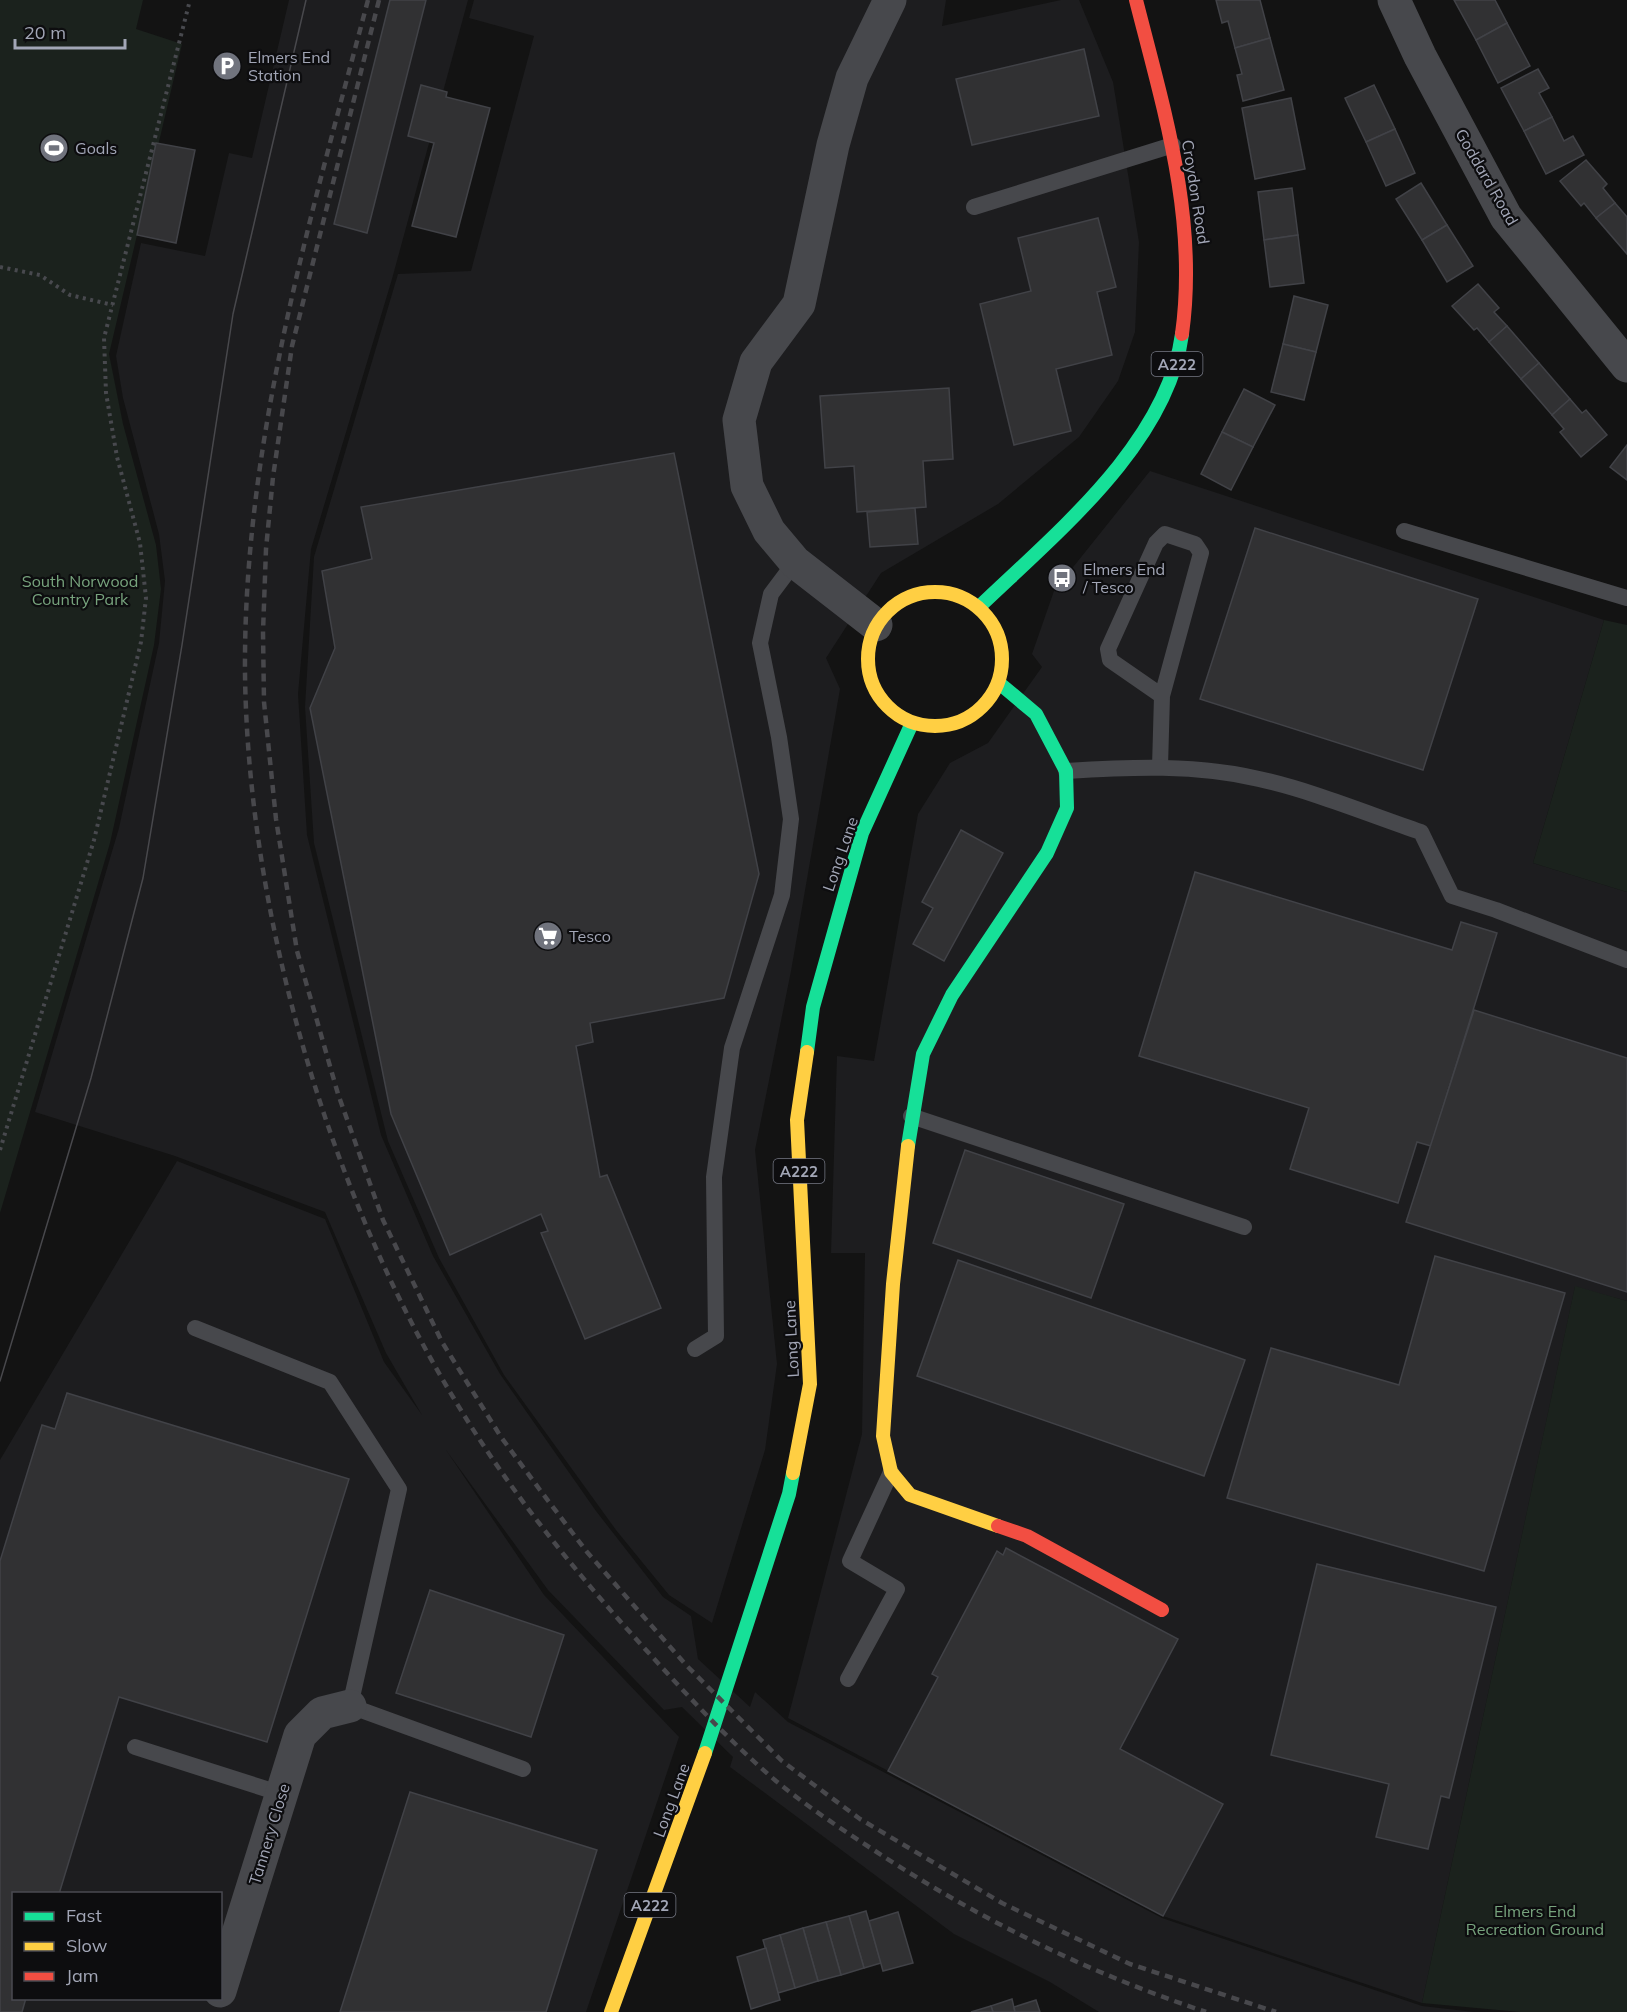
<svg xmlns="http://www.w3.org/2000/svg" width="1627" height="2012" viewBox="0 0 1627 2012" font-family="Mulish,sans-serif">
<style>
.built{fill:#1d1d1f;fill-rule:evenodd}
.green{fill:#1b221d}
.building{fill:#313133;stroke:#414247;stroke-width:1.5}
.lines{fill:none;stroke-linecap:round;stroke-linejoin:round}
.path{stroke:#48494e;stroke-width:4;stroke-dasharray:3 4.5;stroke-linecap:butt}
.lane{stroke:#47484c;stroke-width:16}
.street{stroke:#47484c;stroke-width:33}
.fast{stroke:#16e098;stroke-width:14}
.slow{stroke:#ffcf43;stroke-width:14}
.jam{stroke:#f24e42;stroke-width:14}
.tram{stroke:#48484c;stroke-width:1.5}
.rail{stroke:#48484c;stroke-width:4.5;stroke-dasharray:8 6;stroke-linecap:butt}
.labels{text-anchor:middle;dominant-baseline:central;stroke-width:4.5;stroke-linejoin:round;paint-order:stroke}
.shield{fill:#0d0d0f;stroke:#757884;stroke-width:1.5}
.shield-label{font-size:15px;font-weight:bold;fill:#a2a6b6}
.poi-label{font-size:16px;fill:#a2a6b6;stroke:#0d0d0f;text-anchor:start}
.street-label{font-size:16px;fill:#a2a6b6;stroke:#0d0d0f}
.park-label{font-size:16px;fill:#77a37d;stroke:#0d0d0f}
</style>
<rect width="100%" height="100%" fill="#131313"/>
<!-- built -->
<g class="built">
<path d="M289 0H468L392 279 311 549 298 694 307 835 381 1135 433 1256 500 1374 596 1511 663 1597 691 1616 698 1659 750 1707 755 1692 788 1722 1162 1918 1422 2006 1474 2012H1099L1050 1982 954 1934 730 1767 733 1757 682 1707 664 1710 548 1590 446 1450 544 1595 679 1737 586 2012H0V1460L177 1161 325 1219 384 1362 422 1415 386 1353 325 1212 175 1156 35 1112 119 828 159 643 165 581 159 534 123 398 116 356 141 243 205 256 229 153 252 158ZM14 1894H220V1998H14Z"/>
<path d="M474 0H946L942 26 1061 0H1079L1113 82 1139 242 1135 332 1118 381 1079 437 998 504 881 573 826 658 840 689 791 971 755 1150 777 1364 765 1450 712 1623 669 1595 616 1530 504 1375 439 1258 388 1141 314 843 305 707 314 557 398 274 471 271 534 36 469 18Z"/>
<path d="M1150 471 1604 620 1533 863 1627 892V1301L1575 1287 1422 2003 1163 1916 788 1718 862 1434 865 1253H831L837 1056 874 1061 918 814 950 763 988 743 1042 667 1032 654 1054 591Z"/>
</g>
<!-- green -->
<g class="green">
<path d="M0 0H143L136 29 182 44 109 354 123 424 156 545 161 589 154 645 110 843 0 1213Z"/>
<path d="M1604 620 1627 625V892L1533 863Z"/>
<path d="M1575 1286 1627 1301V2012H1520L1422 2003Z"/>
</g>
<!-- building -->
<g class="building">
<path d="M390 0H426L367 233 334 224Z"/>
<path d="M1216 0H1260L1270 38 1235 48 1228 21 1222 23Z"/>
<path d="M1454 0H1495L1507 23 1476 40Z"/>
<path d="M1507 23 1530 66 1498 83 1476 40Z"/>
<path d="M1270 38 1284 90 1243 101 1237 75 1242 74 1235 48Z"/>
<path d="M1084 49 1099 116 972 145 956 79Z"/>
<path d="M1538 69 1549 88 1539 93 1552 117 1524 131 1501 88Z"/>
<path d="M421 85 447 92 446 97 490 108 456 237 412 226 434 143 408 136Z"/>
<path d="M1374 85 1395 129 1366 142 1345 98Z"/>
<path d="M1291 98 1305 169 1255 179 1242 108Z"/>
<path d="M1552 117 1564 141 1573 136 1584 155 1546 174 1524 131Z"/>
<path d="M1395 129 1415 173 1386 186 1366 142Z"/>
<path d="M156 143 195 150 176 243 137 235Z"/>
<path d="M1586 160 1607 184 1603 188 1615 203 1596 218 1584 203 1581 206 1560 181Z"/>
<path d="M1421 183 1447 225 1422 240 1396 199Z"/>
<path d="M1292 188 1298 235 1264 240 1258 192Z"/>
<path d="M1615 203 1627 217V254L1596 218Z"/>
<path d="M1098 218 1116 287 1097 292 1112 355 1056 369 1071 431 1014 445 980 304 1031 291 1018 238Z"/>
<path d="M1447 225 1473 266 1447 282 1422 240Z"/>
<path d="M1298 235 1304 283 1270 287 1264 240Z"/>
<path d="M1478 284 1499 308 1494 312 1507 326 1489 342 1477 328 1474 330 1452 306Z"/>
<path d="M1294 296 1328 305 1316 352 1283 344Z"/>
<path d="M1507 326 1539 363 1521 379 1489 342Z"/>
<path d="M1283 344 1316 352 1304 400 1271 392Z"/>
<path d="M1539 363 1570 399 1552 415 1521 379Z"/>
<path d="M949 388 953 459 923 461 926 507 857 512 854 466 825 468 820 396Z"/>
<path d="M1244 389 1275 405 1253 447 1222 432Z"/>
<path d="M1570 399 1582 413 1586 410 1607 435 1581 457 1560 432 1564 429 1552 415Z"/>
<path d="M1222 432 1253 447 1231 490 1201 474Z"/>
<path d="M1627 445V480L1610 467Z"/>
<path d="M674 453 759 874 724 998 590 1023 593 1042 576 1046 600 1177 607 1175 661 1308 585 1339 541 1233 548 1231 541 1214 450 1255 391 1114 310 708 335 648 322 571 372 559 361 507Z"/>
<path d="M915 508 918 544 870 547 867 512Z"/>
<path d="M1255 528 1478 599 1423 770 1200 699Z"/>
<path d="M961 830 1003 853 944 961 913 944 933 908 922 902Z"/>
<path d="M1195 872 1452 950 1461 922 1497 933 1431 1146 1417 1142 1398 1203 1290 1169 1309 1108 1139 1056Z"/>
<path d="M1474 1010 1627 1058V1292L1406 1222Z"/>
<path d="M965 1150 1124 1204 1091 1298 933 1243Z"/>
<path d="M1435 1256 1565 1293 1484 1571 1227 1498 1271 1348 1399 1385Z"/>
<path d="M958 1260 1245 1360 1204 1476 917 1376Z"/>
<path d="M67 1393 349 1479 267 1742 119 1697 59 1894H14V1998H26L22 2012H0V1561L42 1425 55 1429Z"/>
<path d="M1006 1548 1178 1639 1120 1749 1223 1804 1163 1916 888 1771 938 1677 932 1674 997 1551 1003 1555Z"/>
<path d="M1317 1564 1496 1607 1449 1798 1441 1796 1428 1849 1376 1837 1389 1784 1271 1755Z"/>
<path d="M430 1590 564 1635 531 1737 396 1693Z"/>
<path d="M410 1792 597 1850 546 2012H340Z"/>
<path d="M866 1911 881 1963 864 1968 849 1916Z"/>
<path d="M898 1912 913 1963 883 1971 869 1921Z"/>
<path d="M849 1916 864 1968 841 1975 826 1922Z"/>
<path d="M826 1922 841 1975 818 1981 803 1928Z"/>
<path d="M803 1928 818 1981 795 1988 780 1935Z"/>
<path d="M780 1935 795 1988 778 1993 763 1940Z"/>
<path d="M766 1948 780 2000 751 2009 737 1957Z"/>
<path d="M1012 1999 1015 2012H993L991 2006Z"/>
<path d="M1036 2000 1040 2012H1015L1014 2007Z"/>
<path d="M991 2006 993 2012H971Z"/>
</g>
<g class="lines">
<!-- path -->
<g class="path">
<path d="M0 267 40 275 70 295 113 305"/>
<path d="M0 1150 94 840 141 642 146 598 140 543 117 457 106 393 104 338 190 0"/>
</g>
<!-- lane -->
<g class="lane">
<path d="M974 207 1173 145"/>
<path d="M1404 531 1627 598"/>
<path d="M1160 767 1162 696 1201 553 1195 544 1165 534 1156 543 1108 649 1110 660 1162 696"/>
<path d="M1066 771C1131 767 1195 764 1259 779 1313 791 1368 814 1421 832L1452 896 1496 910 1627 960"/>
<path d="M911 1116 1244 1227"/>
<path d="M195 1328 330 1382 399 1489 350 1706 523 1769"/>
<path d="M695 1349 716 1336 714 1177 732 1048 782 895 791 819 779 737 760 643 771 594 795 562"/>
<path d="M848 1679 897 1589 850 1561 891 1472"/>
<path d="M135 1747 282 1794"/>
</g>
<!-- street -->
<g class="street">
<path d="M1394 0 1420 56 1506 217 1627 366"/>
<path d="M876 625 795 562 769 531 747 486 739 420 756 362 799 304 833 145 852 78 890 0"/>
<path d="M220 1991 300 1735 322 1713 350 1706"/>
</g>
<!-- fast -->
<g class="fast">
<path d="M979 607C1055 534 1168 443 1182 334"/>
<path d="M807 1052 813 1007 862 833 912 723"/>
<path d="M908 1146 923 1054 952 995 1047 853 1067 808 1066 771 1036 714 999 683"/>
<path d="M705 1753 789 1494 793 1473"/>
</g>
<!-- slow -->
<g class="slow">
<circle cx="935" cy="659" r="67"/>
<path d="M908 1146 893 1284 883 1436 891 1472 910 1495 998 1526"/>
<path d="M793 1473 810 1384 797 1120 807 1052"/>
<path d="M611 2012 705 1753"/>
</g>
<!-- jam -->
<g class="jam">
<path d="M1136 0C1164 110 1198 219 1182 334"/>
<path d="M998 1526 1027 1536 1162 1610"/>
</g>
<!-- tram -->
<path class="tram" d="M0 1381 91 1078 143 878 182 645 233 314 306 0"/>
<!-- rail -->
<g class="rail">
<path d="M368 0C310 220 243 444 245 674 248 914 329 1192 453 1397 507 1488 575 1572 646 1650 688 1696 729 1741 776 1781 810 1809 849 1834 886 1858 987 1923 1092 1974 1206 2012"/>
<path d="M379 0 292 346 273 477 266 549 263 632 264 702 276 819 297 951 338 1094 383 1220 442 1342 501 1437 540 1490 587 1552 686 1665 782 1761 860 1819 1002 1903 1130 1964 1276 2012"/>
</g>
</g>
<!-- icons -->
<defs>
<g id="parking-disc" transform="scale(1.5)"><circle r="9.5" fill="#70737d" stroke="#0d0d0f"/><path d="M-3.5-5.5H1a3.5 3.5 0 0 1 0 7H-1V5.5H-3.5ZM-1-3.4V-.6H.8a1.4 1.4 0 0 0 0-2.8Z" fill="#fff"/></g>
<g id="stadium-disc" transform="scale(1.5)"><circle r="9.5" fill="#70737d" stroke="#0d0d0f"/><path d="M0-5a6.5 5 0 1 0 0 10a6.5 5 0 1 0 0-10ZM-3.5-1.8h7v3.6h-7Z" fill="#fff"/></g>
<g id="bus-disc" transform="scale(1.5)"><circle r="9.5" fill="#70737d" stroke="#0d0d0f"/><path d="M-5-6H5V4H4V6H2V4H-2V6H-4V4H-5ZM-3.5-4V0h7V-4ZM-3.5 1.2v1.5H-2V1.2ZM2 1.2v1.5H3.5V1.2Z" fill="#fff"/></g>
<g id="supermarket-disc" transform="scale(1.5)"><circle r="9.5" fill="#70737d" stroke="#0d0d0f"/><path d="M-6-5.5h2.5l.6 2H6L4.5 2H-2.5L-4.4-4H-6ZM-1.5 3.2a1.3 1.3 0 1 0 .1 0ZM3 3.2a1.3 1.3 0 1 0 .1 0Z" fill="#fff"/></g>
</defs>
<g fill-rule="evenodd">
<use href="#parking-disc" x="227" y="66"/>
<use href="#stadium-disc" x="54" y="148"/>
<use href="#bus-disc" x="1062" y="578"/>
<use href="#supermarket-disc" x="548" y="936"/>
</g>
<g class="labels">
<!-- shield labels -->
<g class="shield">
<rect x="1151.5" y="352" width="51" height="24" rx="4.5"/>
<rect x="773.5" y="1159" width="51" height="24" rx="4.5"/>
<rect x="624.5" y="1893" width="51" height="24" rx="4.5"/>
</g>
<g class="shield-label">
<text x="1177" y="364">A222</text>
<text x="799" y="1171">A222</text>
<text x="650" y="1905">A222</text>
</g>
<!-- poi labels -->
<g class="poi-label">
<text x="248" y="57">Elmers End<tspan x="248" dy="18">Station</tspan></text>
<text x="75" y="148">Goals</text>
<text x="1083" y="569">Elmers End<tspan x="1083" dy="18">/ Tesco</tspan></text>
<text x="569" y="936">Tesco</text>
</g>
<!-- street labels -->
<g class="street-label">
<text transform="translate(1487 177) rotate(60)">Goddard Road</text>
<text transform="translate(1196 192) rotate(81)">Croydon Road</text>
<text transform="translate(840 854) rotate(-71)">Long Lane</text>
<text transform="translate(791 1339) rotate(-93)">Long Lane</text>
<text transform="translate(671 1800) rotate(-70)">Long Lane</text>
<text transform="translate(269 1834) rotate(-73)">Tannery Close</text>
</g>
<!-- park labels -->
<g class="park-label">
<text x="80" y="581">South Norwood<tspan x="80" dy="18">Country Park</tspan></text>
<text x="1535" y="1911">Elmers End<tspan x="1535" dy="18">Recreation Ground</tspan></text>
</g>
</g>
<!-- legend -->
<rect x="12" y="1892" width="210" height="108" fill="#0d0d0f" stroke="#494a52" stroke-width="1.5"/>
<rect x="24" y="1912" width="30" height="9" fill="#16e098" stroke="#494a52" stroke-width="1.5"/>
<text x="66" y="1922" font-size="18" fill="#a2a6b6">Fast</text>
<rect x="24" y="1942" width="30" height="9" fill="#ffcf43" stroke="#494a52" stroke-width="1.5"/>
<text x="66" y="1952" font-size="18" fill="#a2a6b6">Slow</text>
<rect x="24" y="1972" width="30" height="9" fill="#f24e42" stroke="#494a52" stroke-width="1.5"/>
<text x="66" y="1982" font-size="18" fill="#a2a6b6">Jam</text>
<!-- scale -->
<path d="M15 39v9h110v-9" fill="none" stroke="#a2a6b6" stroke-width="3"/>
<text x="24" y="39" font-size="18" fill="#a2a6b6" stroke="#0d0d0f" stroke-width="4.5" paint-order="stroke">20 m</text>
</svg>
